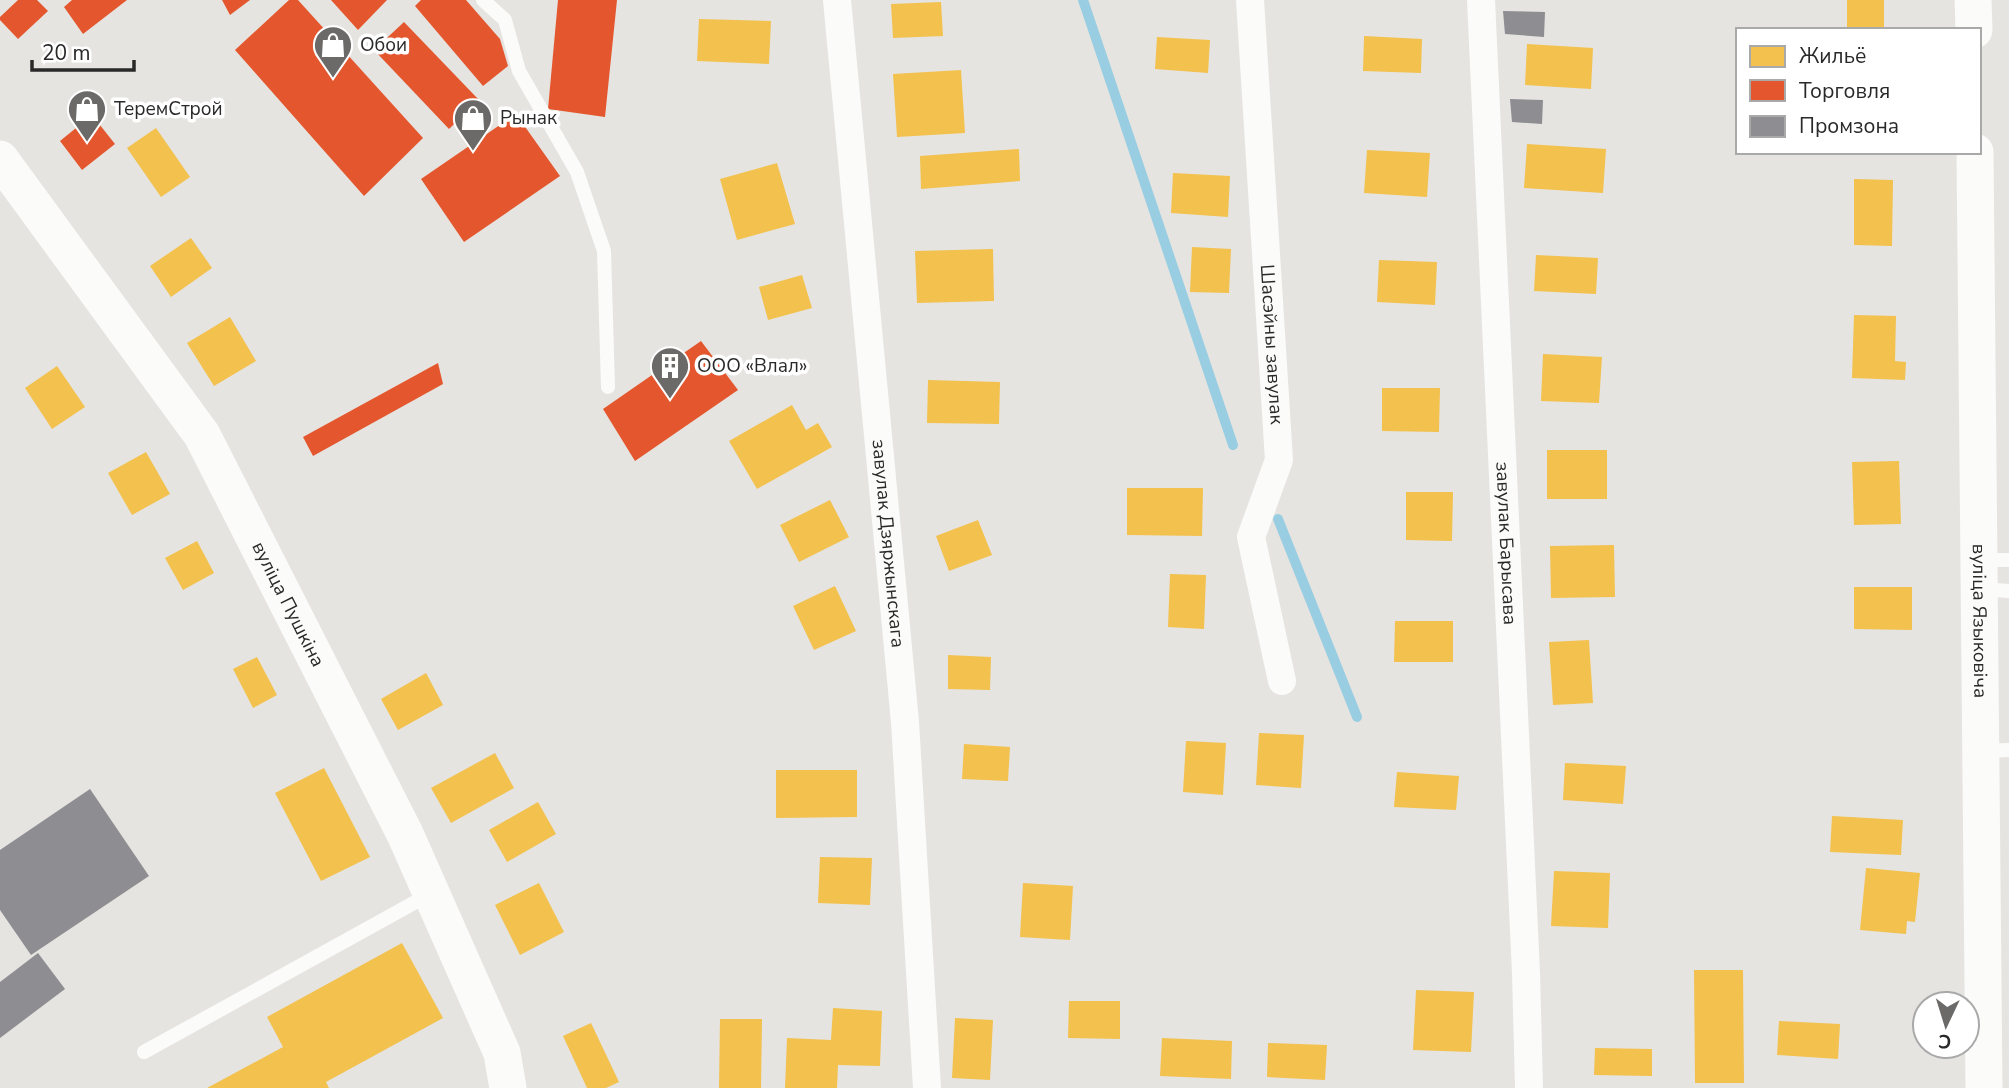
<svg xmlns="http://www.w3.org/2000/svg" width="2009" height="1088" viewBox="0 0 2009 1088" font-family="'Nunito Sans',sans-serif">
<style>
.homes{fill:#f2c14e}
.shops{fill:#e4572e}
.industry{fill:#8d8d92}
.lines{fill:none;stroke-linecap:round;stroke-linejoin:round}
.stream{stroke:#99cee2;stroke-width:10}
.service{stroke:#fbfbfa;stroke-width:14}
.minor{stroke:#fbfbfa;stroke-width:28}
.tertiary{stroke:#fbfbfa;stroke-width:37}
.labels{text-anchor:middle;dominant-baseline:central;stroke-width:7;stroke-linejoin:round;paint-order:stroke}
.poi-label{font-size:19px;fill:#292929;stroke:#fff;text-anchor:start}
.street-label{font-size:19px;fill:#292929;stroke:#fff}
</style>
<rect width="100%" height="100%" fill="#e6e4e0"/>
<!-- homes -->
<g class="homes">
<rect x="1847" y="0" width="37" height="30"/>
<path d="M941 2 943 36 893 38 891 4Z"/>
<path d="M699 19 771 21 769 64 697 61Z"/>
<path d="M1364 36 1422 39 1421 73 1363 71Z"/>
<path d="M1157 37 1210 40 1208 73 1155 69Z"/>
<path d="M1527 44 1593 48 1591 89 1525 85Z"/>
<path d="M961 70 965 133 897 137 893 74Z"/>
<path d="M156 128 190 177 161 197 127 148Z"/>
<path d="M1527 144 1606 149 1603 193 1524 188Z"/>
<path d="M1019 149 1020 181 921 189 920 156Z"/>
<path d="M1367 150 1430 153 1427 197 1364 193Z"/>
<path d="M777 163 795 224 737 240 720 179Z"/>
<path d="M1173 173 1230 176 1228 217 1171 213Z"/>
<path d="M1854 179 1893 180 1892 246 1854 245Z"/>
<path d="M191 238 212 268 171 297 150 266Z"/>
<path d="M1192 247 1231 249 1229 293 1190 292Z"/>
<path d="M993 249 994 301 917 303 915 251Z"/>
<path d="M1536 255 1598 258 1596 294 1534 291Z"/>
<path d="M1379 260 1437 262 1435 305 1377 302Z"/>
<path d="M802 275 812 308 768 320 759 287Z"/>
<path d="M1854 315 1896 316 1895 361 1906 362 1905 380 1852 378Z"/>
<path d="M230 317 256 361 214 386 187 343Z"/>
<path d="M1543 354 1602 357 1599 403 1541 401Z"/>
<path d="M57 366 85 407 52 429 25 388Z"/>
<path d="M928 380 1000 382 999 424 927 423Z"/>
<path d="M1382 388H1440L1439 432 1382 431Z"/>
<path d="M792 405 806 430 818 423 832 447 757 489 729 441Z"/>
<rect x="1547" y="450" width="60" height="49"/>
<path d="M146 452 170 494 132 515 108 473Z"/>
<path d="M1899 461 1901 524 1854 525 1852 462Z"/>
<path d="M1127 488H1203L1202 536 1127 535Z"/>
<path d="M1406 492H1453L1452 541 1406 540Z"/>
<path d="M830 500 849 537 799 562 780 525Z"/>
<path d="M978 520 992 555 949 571 936 536Z"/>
<path d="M197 541 214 573 183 590 165 558Z"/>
<path d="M1614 545 1615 597 1551 598 1550 546Z"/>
<path d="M1170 574 1206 575 1204 629 1168 627Z"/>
<path d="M835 586 856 631 814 650 793 606Z"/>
<path d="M1854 587H1912V630L1854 629Z"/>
<path d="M1395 621H1453V662H1394Z"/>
<path d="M1589 640 1593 703 1553 705 1549 642Z"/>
<path d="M948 655 991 657 990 690 948 689Z"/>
<path d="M257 657 277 695 253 708 233 669Z"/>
<path d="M426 673 443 705 398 730 381 699Z"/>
<path d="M1259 733 1304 735 1301 788 1256 785Z"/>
<path d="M1186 741 1226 743 1223 795 1183 792Z"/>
<path d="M964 744 1010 747 1008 781 962 779Z"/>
<path d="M495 753 514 788 451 823 431 788Z"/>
<path d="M1565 763 1626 766 1623 804 1563 800Z"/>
<path d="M324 768 370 857 321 881 275 793Z"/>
<path d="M776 770H857V817L776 818Z"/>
<path d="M1397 772 1459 776 1456 810 1394 807Z"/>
<path d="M538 802 556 834 507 862 489 830Z"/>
<path d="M1832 816 1903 820 1901 855 1830 852Z"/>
<path d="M820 857 872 858 870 905 818 903Z"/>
<path d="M1866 868 1920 873 1915 922 1907 921 1906 934 1860 930Z"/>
<path d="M1554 871 1610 873 1608 928 1551 926Z"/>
<path d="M539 883 564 932 520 955 495 905Z"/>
<path d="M1023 883 1073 886 1070 940 1020 937Z"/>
<path d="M402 943 443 1018 326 1082 329 1088H207L283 1047 267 1017Z"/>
<path d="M1694 970H1743L1744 1083H1695Z"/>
<path d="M1416 990 1474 992 1471 1052 1413 1050Z"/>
<path d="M1069 1001H1120V1039L1068 1038Z"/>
<path d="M833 1008 882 1011 880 1066 838 1065 837 1088H785L787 1038 831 1040Z"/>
<path d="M955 1018 993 1020 990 1080 952 1078Z"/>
<path d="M720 1019H762L761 1088H719Z"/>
<path d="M1779 1021 1840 1024 1838 1059 1777 1055Z"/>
<path d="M591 1023 619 1082 606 1088H587L563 1036Z"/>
<path d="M1162 1038 1232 1041 1231 1079 1160 1076Z"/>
<path d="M1268 1043 1327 1045 1325 1080 1267 1077Z"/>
<path d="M1595 1048 1652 1049V1076L1594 1075Z"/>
</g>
<!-- shops -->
<g class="shops">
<path d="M18 0H37L48 11 18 39 0 20V17Z"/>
<path d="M72 0H127L83 34 64 7Z"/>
<path d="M222 0H250L230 15Z"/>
<path d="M289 0H298L423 138 364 196 235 50Z"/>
<path d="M331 0H387L358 30Z"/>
<path d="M421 0H466L500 39 508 66 483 86 415 6Z"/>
<path d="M558 0H617L605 117 548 109Z"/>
<path d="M404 22 479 100 449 129 374 50Z"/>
<path d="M516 114 560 176 464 242 421 179Z"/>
<path d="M92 115 115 144 82 170 60 141Z"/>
<path d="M701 341 738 390 635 461 603 409Z"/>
<path d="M438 363 443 384 313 456 303 437Z"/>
</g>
<!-- industry -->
<g class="industry">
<path d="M1503 11 1545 12 1544 37 1505 34Z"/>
<path d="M1510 99 1543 100 1542 124 1512 122Z"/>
<path d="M90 789 149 876 31 955 0 910V850Z"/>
<path d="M38 953 65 989 0 1038V982Z"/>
</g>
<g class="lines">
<!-- stream -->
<g class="stream">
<path d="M1083 0 1233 445"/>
<path d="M1278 519 1357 717"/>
</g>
<!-- service -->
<g class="service">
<path d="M483 0 505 20 519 71 577 172 604 251 608 387"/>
<path d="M1980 560H2009"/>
<path d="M1981 589 2009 591"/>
<path d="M1983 751 2009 750"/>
<path d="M144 1052 430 894"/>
</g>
<!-- minor -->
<g class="minor">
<path id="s1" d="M837 0 905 722 927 1088"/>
<path id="s2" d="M1250 0 1279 460 1251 537 1282 681"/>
<path id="s3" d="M1481 0 1526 973 1529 1088"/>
</g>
<!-- tertiary -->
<g class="tertiary">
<path d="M1973 0 1974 30"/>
<path id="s4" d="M1975 152 1984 1088"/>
<path id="s5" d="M0 159 202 435 405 834 502 1053 508 1088"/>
</g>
</g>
<!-- icons -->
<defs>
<g id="shop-pin" transform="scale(2.0125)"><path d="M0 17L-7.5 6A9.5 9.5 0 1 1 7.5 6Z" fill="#6b6a69" stroke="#fff"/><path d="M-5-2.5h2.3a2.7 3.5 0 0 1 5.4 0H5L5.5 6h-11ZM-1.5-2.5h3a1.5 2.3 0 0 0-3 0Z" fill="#fff"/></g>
<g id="building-pin" transform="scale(2.0125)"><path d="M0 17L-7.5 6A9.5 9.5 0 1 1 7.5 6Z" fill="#6b6a69" stroke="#fff"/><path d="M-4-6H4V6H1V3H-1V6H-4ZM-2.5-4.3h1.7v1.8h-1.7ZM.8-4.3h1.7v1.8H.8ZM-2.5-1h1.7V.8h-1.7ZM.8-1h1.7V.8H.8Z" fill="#fff"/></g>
</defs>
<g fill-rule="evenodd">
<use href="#shop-pin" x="333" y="45"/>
<use href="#shop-pin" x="87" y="109"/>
<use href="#shop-pin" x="473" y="118"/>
<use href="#building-pin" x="670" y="366"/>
</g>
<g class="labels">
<!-- poi labels -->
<g class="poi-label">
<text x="360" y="45">Обои</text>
<text x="114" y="109">ТеремСтрой</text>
<text x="500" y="118">Рынак</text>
<text x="697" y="366">ООО «Влал»</text>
</g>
<!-- street labels -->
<g class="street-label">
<text stroke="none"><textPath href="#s2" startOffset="345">Шасэйны завулак</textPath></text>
<text stroke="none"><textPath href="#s1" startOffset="546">завулак Дзяржынскага</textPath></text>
<text stroke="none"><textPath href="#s3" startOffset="544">завулак Барысава</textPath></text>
<text stroke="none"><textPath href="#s5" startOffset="532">вуліца Пушкіна</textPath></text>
<text stroke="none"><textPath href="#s4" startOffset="469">вуліца Языковіча</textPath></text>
</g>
</g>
<!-- legend -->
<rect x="1736" y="28" width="245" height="126" fill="#ffffff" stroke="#a9a9a9" stroke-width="2"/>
<rect x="1750" y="46" width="35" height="21" fill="#f2c14e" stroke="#a9a9a9" stroke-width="2"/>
<text x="1799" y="63" font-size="21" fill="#292929">Жильё</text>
<rect x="1750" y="80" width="35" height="21" fill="#e4572e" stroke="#a9a9a9" stroke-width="2"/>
<text x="1799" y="98" font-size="21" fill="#292929">Торговля</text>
<rect x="1750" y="116" width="35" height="21" fill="#8d8d92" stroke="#a9a9a9" stroke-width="2"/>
<text x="1799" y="133" font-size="21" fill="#292929">Промзона</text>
<!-- north arrow -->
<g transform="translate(1946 1025) rotate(184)"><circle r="33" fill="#ffffff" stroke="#a9a9a9" stroke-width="2"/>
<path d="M0-5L12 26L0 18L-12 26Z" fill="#6b6a69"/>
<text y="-10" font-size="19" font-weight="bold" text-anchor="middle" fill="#292929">С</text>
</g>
<!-- scale -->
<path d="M32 60v10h102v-10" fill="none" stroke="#292929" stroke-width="3.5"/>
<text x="42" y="60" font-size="21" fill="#292929" stroke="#ffffff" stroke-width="5" paint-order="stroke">20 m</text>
</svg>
